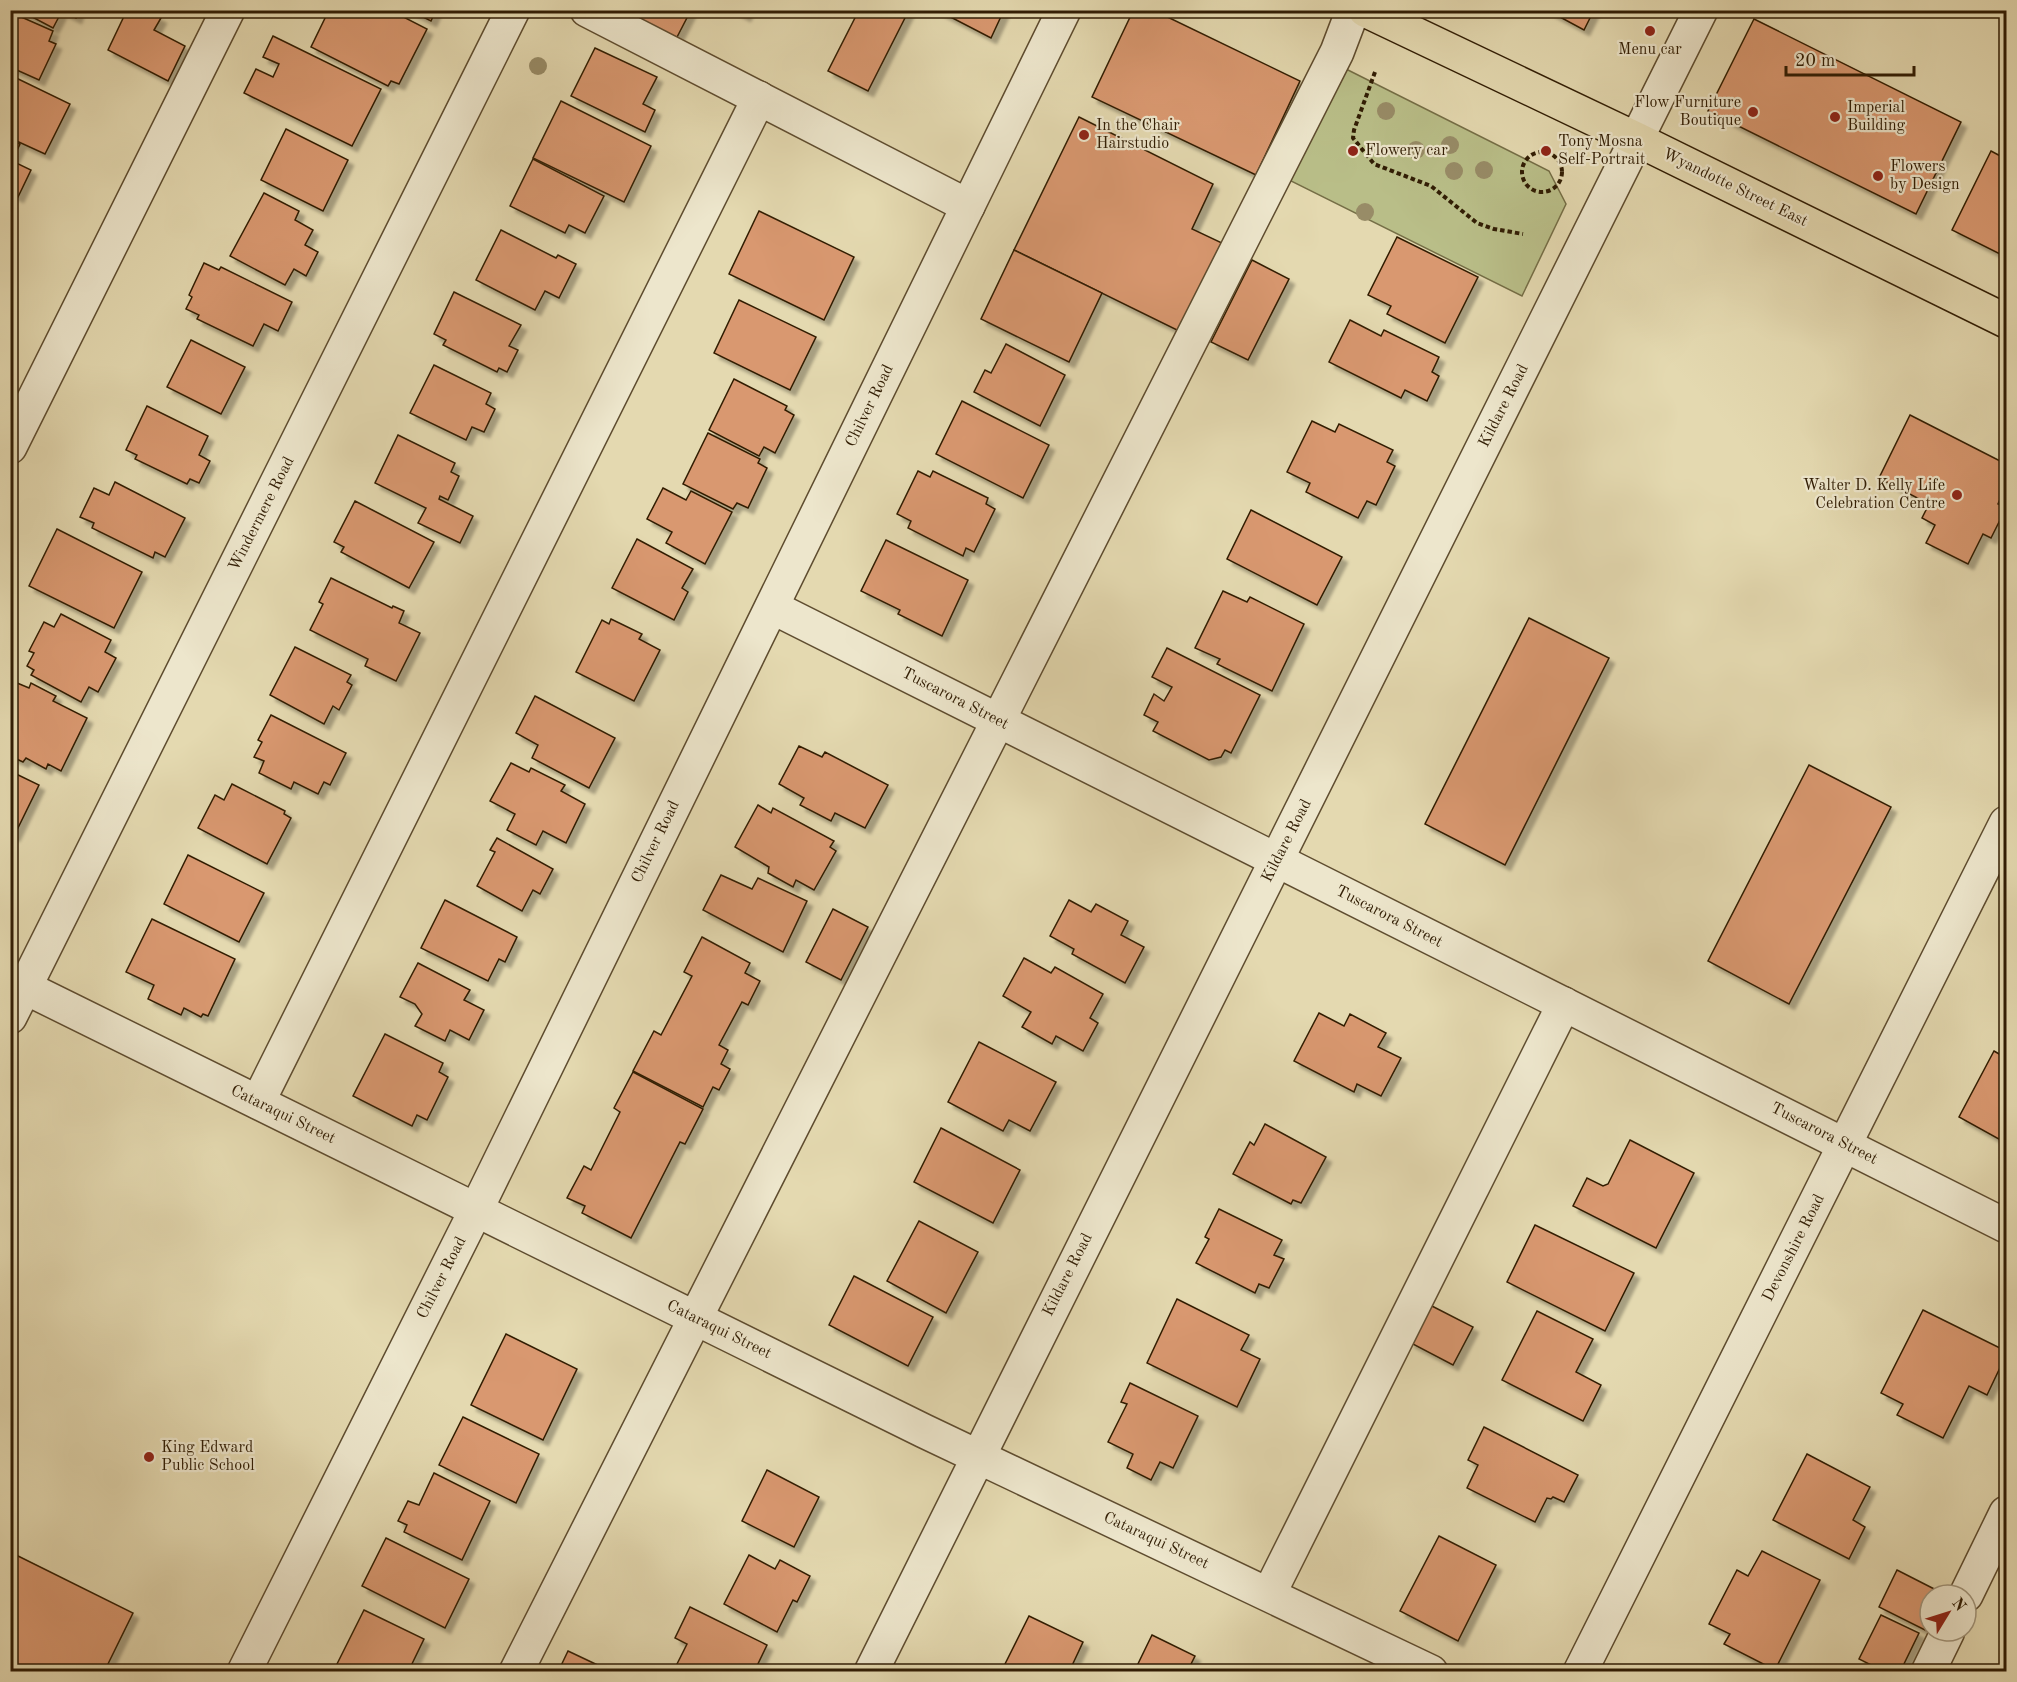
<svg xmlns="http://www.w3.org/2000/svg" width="2017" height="1682" viewBox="0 0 2017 1682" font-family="'Old Standard TT',serif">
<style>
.green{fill:#b9be88;stroke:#756e46;stroke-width:1.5}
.building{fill:#d9986f;stroke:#311d04;stroke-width:1.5;filter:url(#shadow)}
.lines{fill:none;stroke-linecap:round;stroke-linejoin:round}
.minor-casing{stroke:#5e4c2f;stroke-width:36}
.major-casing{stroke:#311d04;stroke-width:36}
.path{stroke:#311d04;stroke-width:4;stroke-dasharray:4.5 3;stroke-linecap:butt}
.minor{stroke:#ede6cc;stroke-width:33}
.major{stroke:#e4d9b0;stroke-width:33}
.tree{fill:#988c67}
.poi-dot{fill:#8f2418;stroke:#ede6cc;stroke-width:2}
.labels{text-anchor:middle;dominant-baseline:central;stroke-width:4.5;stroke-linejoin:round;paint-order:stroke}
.poi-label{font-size:16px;fill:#311d04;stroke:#ede6cc;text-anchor:start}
.street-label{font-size:16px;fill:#311d04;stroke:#ede6cc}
</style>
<defs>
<filter id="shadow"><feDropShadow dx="5.5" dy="5.5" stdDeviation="1.5" flood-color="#0004"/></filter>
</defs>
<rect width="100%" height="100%" fill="#e4d9b0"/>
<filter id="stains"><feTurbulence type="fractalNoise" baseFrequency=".00333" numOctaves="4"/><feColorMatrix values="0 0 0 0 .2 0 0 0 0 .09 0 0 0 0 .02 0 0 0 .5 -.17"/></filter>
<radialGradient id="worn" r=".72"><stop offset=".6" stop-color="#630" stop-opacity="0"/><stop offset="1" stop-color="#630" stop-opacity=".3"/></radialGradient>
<!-- green -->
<path class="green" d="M1340 66 1549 171 1566 204 1522 296 1287 179Z"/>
<!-- building -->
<g class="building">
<path d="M19 10H79L76 18 62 11 53 28Z"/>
<path d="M127 10H146L161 18 154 30 185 46 168 81 108 50Z"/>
<path d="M329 10H390L427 29 399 84 391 81 388 86 311 47Z"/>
<path d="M409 10H436L431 21Z"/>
<path d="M632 10H691L676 39 630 15Z"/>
<path d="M734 10H748L745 16Z"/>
<path d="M859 10H909L868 91 828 71Z"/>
<path d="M937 10H1004L991 38Z"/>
<path d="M1153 10 1300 81 1256 175 1092 97 1133 11Z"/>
<path d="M1547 10H1594L1584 30Z"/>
<path d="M10 12 53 31 49 41 56 44 39 80 10 67Z"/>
<path d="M1754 19 1961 122 1916 214 1708 111Z"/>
<path d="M273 36 381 89 352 146 244 93 256 69 273 77 279 64 263 57Z"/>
<path d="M595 48 657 77 643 104 655 110 645 132 571 96Z"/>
<path d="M10 75 70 104 45 154 10 138Z"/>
<path d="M561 101 651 146 624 202 533 158Z"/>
<path d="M1079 117 1213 184 1192 229 1222 243 1179 331 1014 250Z"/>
<path d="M286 129 348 160 323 211 261 180Z"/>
<path d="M10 139 20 144 12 161 31 170 18 197 10 193Z"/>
<path d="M1991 151 2006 159V257L1952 230Z"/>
<path d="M533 159 604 196 585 233 569 225 565 233 510 206Z"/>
<path d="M264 193 299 211 295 220 313 230 305 245 318 252 306 276 294 269 285 285 230 256Z"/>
<path d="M759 211 854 257 824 320 729 274Z"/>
<path d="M501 230 556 258 558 255 576 264 559 298 545 291 535 310 476 280Z"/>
<path d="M1397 237 1478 277 1445 343 1387 314 1391 306 1368 295Z"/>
<path d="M1014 250 1102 293 1069 362 981 319Z"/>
<path d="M1252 260 1289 279 1248 360 1211 342Z"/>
<path d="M204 263 219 270 221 267 292 302 278 331 264 324 253 346 197 319 199 315 186 309 192 297 189 295Z"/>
<path d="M454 292 521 325 509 346 518 350 507 372 499 368 497 372 443 345 446 340 434 334Z"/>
<path d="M739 300 816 337 790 390 714 353Z"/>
<path d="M1350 320 1381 336 1384 330 1439 357 1432 372 1439 376 1427 401 1405 390 1401 398 1329 362Z"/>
<path d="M191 340 245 367 221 414 167 387Z"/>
<path d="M1006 344 1065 375 1040 426 974 392 985 370 991 373Z"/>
<path d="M434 365 491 393 486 404 495 409 484 432 472 427 466 440 410 413Z"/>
<path d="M734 379 787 406 785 410 794 415 775 453 764 447 759 456 709 430Z"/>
<path d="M962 401 1049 445 1023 498 936 454Z"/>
<path d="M147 406 208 436 199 455 210 461 199 483 190 479 187 484 135 459 137 455 126 450Z"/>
<path d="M1910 415 2006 464V486L1998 504 2006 508 1991 538 1983 534 1968 564 1926 543 1935 525 1922 518 1929 504 1879 478Z"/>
<path d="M1312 421 1335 432 1339 424 1393 450 1387 462 1395 466 1376 505 1367 501 1358 518 1306 492 1310 483 1287 472Z"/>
<path d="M708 433 760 459 758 463 767 468 748 508 737 503 733 509 683 484Z"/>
<path d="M398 435 455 463 451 472 459 476 448 500 440 496 439 499 473 516 460 543 418 523 426 508 375 483Z"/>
<path d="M918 471 930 477 933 471 988 498 986 504 995 509 974 552 966 548 963 556 908 528 911 521 897 514Z"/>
<path d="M115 482 185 518 165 557 155 552 153 558 92 528 94 523 80 517 94 488 109 495Z"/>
<path d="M663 488 686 500 691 491 732 512 705 564 666 543 672 532 647 519Z"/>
<path d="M355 501 434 542 409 588 341 552 344 547 334 542Z"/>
<path d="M1251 510 1342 557 1317 605 1227 559Z"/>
<path d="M57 529 142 572 114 628 29 586Z"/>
<path d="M637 539 693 569 682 588 688 592 674 620 612 588Z"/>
<path d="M886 540 968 580 942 636 898 614 900 610 861 591Z"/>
<path d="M331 578 392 608 393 606 404 611 399 623 420 633 396 681 365 666 368 659 310 630 323 604 319 602Z"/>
<path d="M1223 591 1247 602 1250 597 1304 624 1272 691 1217 664 1220 659 1195 648Z"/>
<path d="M61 614 111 640 105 652 116 658 98 692 89 687 81 702 31 675 34 670 27 666 34 653 29 651 44 622 54 627Z"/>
<path d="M1529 618 1609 658 1505 865 1425 824Z"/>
<path d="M611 619 642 634 639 639 660 650 634 701 576 672 602 620 609 624Z"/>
<path d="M295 647 351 675 347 682 352 685 339 710 333 706 324 724 270 695Z"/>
<path d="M1167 648 1260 695 1231 753 1225 750 1221 757 1209 760 1153 731 1158 722 1144 715 1154 694 1164 701 1172 687 1152 677Z"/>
<path d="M10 680 29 688 31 683 56 696 53 701 87 718 61 771 48 764 46 769 26 758 23 762 10 756Z"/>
<path d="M535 696 615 738 589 788 532 758 538 745 516 733Z"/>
<path d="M271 715 346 753 330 785 324 782 318 794 294 782 291 789 259 773 264 761 254 757 262 742 258 740Z"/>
<path d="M799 746 822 757 825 752 888 785 865 828 835 813 831 821 800 805 804 798 779 784Z"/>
<path d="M511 763 529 772 531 768 565 785 561 791 585 804 566 843 543 831 536 845 507 830 515 814 490 801Z"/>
<path d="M1809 765 1891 807 1789 1004 1708 961Z"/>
<path d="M10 771 39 785 14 836 10 834Z"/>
<path d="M232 784 285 811 284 814 291 818 267 864 198 828 215 795 224 800Z"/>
<path d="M758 805 771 813 773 808 834 841 830 847 836 851 814 890 796 880 793 887 768 873 769 867 735 847Z"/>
<path d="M497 838 553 869 540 894 533 890 522 911 477 886 495 852 490 850Z"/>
<path d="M188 855 264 893 239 942 164 904Z"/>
<path d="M721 875 752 889 758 878 807 901 783 952 703 910Z"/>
<path d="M445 900 517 937 505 962 499 959 488 981 421 948Z"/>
<path d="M1069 900 1091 912 1096 904 1128 921 1121 935 1144 947 1125 983 1072 954 1074 949 1050 936Z"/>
<path d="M833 909 868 927 841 980 806 962Z"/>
<path d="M152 919 235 959 208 1016 203 1014 201 1017 184 1008 181 1015 148 999 154 985 126 972Z"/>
<path d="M702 937 750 963 745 973 760 981 748 1005 742 1002 719 1045 728 1050 721 1064 730 1069 719 1090 713 1087 703 1107 633 1071 654 1031 661 1035 692 976 684 972Z"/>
<path d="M1024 958 1051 973 1055 967 1103 994 1090 1018 1098 1023 1083 1051 1056 1036 1052 1044 1022 1027 1031 1012 1003 996Z"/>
<path d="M418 963 470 990 464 1000 484 1010 469 1040 450 1030 445 1041 415 1026 422 1014 415 1004 400 997Z"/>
<path d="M1319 1013 1344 1026 1350 1014 1386 1033 1378 1047 1401 1058 1381 1096 1357 1084 1354 1092 1294 1061Z"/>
<path d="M385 1034 443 1063 439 1072 448 1077 427 1120 417 1115 412 1126 353 1096Z"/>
<path d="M979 1042 1056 1082 1030 1131 1009 1120 1003 1131 948 1102Z"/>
<path d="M1994 1051 2006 1058V1143L1959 1117Z"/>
<path d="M633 1072 703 1109 685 1144 680 1142 631 1238 582 1213 585 1206 567 1198 584 1166 591 1170 620 1112 614 1108Z"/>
<path d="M1265 1124 1326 1157 1301 1203 1293 1200 1291 1204 1233 1174 1250 1142 1254 1145Z"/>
<path d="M941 1128 1020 1170 993 1223 914 1182Z"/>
<path d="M1630 1140 1694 1173 1656 1248 1573 1206 1587 1178 1603 1186 1608 1184Z"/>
<path d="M1219 1209 1282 1240 1274 1255 1284 1259 1269 1288 1259 1284 1255 1293 1196 1263 1209 1239 1205 1237Z"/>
<path d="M919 1221 978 1252 946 1313 887 1281Z"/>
<path d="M1535 1225 1634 1273 1605 1331 1507 1282Z"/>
<path d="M854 1276 933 1317 908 1366 829 1325Z"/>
<path d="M1177 1299 1249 1335 1241 1350 1260 1359 1237 1407 1147 1363Z"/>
<path d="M1428 1304 1473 1327 1453 1365 1409 1342Z"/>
<path d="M1923 1310 2006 1351V1355L1987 1395 1969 1386 1943 1438 1897 1415 1903 1404 1881 1393Z"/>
<path d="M1537 1311 1593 1339 1576 1372 1601 1385 1583 1421 1502 1380Z"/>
<path d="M506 1334 577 1369 543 1440 471 1405Z"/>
<path d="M1130 1383 1198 1416 1173 1468 1160 1462 1151 1480 1127 1468 1133 1454 1108 1442 1127 1404 1121 1402Z"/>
<path d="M463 1417 539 1454 516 1503 439 1465Z"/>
<path d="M1484 1427 1578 1475 1564 1502 1553 1497 1551 1499 1547 1498 1535 1522 1467 1488 1478 1465 1468 1460Z"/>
<path d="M1807 1454 1870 1487 1853 1520 1865 1527 1849 1559 1773 1520Z"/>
<path d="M767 1470 819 1497 794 1547 742 1521Z"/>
<path d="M434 1473 490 1501 462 1560 404 1532 407 1525 398 1521 408 1501 419 1505Z"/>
<path d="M1439 1536 1496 1565 1458 1641 1400 1611Z"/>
<path d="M386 1538 469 1579 445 1628 362 1586Z"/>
<path d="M1762 1551 1820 1580 1775 1670 1724 1644 1730 1634 1709 1624 1737 1570 1748 1576Z"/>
<path d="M10 1552 133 1613 104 1672H10Z"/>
<path d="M749 1555 775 1569 780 1560 810 1576 797 1602 793 1600 777 1632 724 1604Z"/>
<path d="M1897 1570 1946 1595H1930L1931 1633 1879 1607Z"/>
<path d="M690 1607 767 1645 754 1672H687L676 1666 687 1644 675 1638Z"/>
<path d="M364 1610 424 1639 408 1672H346L336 1666Z"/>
<path d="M1881 1615 1919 1633 1900 1672H1885L1859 1659Z"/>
<path d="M1029 1616 1083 1642 1069 1672H1001Z"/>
<path d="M1152 1635 1195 1656 1187 1672H1134Z"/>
<path d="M568 1651 606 1669 605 1672H558Z"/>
</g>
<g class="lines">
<!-- minor casing -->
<g class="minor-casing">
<g id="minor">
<path d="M587 10 968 206"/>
<path d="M10 447 228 10"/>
<path d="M772 607 2006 1226"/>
<path d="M10 980 924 1431 1431 1672"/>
<path d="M10 1017 513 10"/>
<path d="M258 1102 759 98"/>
<path d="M1269 1594 1564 1004"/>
<path d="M1966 1595 2006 1513"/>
<path d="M244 1672 476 1210 1064 10"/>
<path d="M516 1672 1337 52 1353 10"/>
<path d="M871 1672 1701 10"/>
<path d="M1580 1672 2006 823"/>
<path d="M1928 1672 1948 1631"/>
</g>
</g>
<!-- major casing -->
<g class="major-casing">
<path id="major" d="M1365 10 1636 139 2006 321"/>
</g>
<!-- path -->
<g class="path">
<path d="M1375 72 1354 130 1353 138 1374 164 1431 186 1477 223 1494 229 1523 234"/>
<circle cx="1542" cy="172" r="20"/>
</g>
<!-- minor -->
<use href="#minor" class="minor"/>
<!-- major -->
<use href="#major" class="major"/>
</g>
<!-- trees -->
<g class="tree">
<circle cx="538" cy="66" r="9"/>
<circle cx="1386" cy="111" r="9"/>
<circle cx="1450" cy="145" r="9"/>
<circle cx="1416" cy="150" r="9"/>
<circle cx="1484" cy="170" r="9"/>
<circle cx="1454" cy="171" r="9"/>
<circle cx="1365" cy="212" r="9"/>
</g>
<!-- markers -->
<g class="poi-dot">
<circle cx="1650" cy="31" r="6"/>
<circle cx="1753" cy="112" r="6"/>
<circle cx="1835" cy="117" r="6"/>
<circle cx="1084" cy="135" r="6"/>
<circle cx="1353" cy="151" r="6"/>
<circle cx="1546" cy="151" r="6"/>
<circle cx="1878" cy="176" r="6"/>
<circle cx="1957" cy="495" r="6"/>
<circle cx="149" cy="1457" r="6"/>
</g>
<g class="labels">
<!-- poi labels -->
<g class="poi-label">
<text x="1650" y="50" text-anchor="middle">Menu car</text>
<text x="1741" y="103" text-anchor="end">Flow Furniture<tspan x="1741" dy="18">Boutique</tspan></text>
<text x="1847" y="108">Imperial<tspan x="1847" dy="18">Building</tspan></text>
<text x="1096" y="126">In the Chair<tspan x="1096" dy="18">Hairstudio</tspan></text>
<text x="1558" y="142">Tony Mosna<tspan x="1558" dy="18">Self-Portrait</tspan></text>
<text x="1365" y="151">Flowery car</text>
<text x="1890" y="167">Flowers<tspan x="1890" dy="18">by Design</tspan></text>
<text x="1945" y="486" text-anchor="end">Walter D. Kelly Life<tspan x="1945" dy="18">Celebration Centre</tspan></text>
<text x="161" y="1448">King Edward<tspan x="161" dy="18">Public School</tspan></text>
</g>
<!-- street labels -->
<g class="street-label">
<text transform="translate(1735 188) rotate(26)">Wyandotte Street East</text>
<text transform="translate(870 406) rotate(-64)">Chilver Road</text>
<text transform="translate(1504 406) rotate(-63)">Kildare Road</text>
<text transform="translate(262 514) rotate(-63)">Windermere Road</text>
<text transform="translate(955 699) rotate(27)">Tuscarora Street</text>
<text transform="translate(1287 841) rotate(-63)">Kildare Road</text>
<text transform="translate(656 842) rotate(-64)">Chilver Road</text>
<text transform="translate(1389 917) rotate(27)">Tuscarora Street</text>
<text transform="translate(283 1115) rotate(26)">Cataraqui Street</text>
<text transform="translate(1824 1134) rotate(27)">Tuscarora Street</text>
<text transform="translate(1794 1248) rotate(-63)">Devonshire Road</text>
<text transform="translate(1068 1275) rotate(-63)">Kildare Road</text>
<text transform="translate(442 1278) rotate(-63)">Chilver Road</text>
<text transform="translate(719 1330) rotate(26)">Cataraqui Street</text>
<text transform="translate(1156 1541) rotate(25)">Cataraqui Street</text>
</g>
</g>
<!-- margin -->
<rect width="2017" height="1682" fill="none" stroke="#e4d9b0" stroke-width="36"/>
<rect x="12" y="12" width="1993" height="1658" fill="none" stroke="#311d04" stroke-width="3"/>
<rect x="18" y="18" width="1981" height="1646" fill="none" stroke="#311d04" stroke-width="1.5"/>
<!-- north arrow -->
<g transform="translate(1948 1613) rotate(52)"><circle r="28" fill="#ede6cc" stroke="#a2967c" stroke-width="1.5"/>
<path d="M0-4.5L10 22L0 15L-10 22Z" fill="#8f2418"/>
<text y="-9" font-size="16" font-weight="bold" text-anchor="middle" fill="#311d04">N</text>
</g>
<!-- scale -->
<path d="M1786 66v9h128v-9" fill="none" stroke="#311d04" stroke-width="3"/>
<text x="1795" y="66" font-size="18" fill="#311d04" stroke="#ede6cc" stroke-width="4.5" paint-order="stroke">20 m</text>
<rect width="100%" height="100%" filter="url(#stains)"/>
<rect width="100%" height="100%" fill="url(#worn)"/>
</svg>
